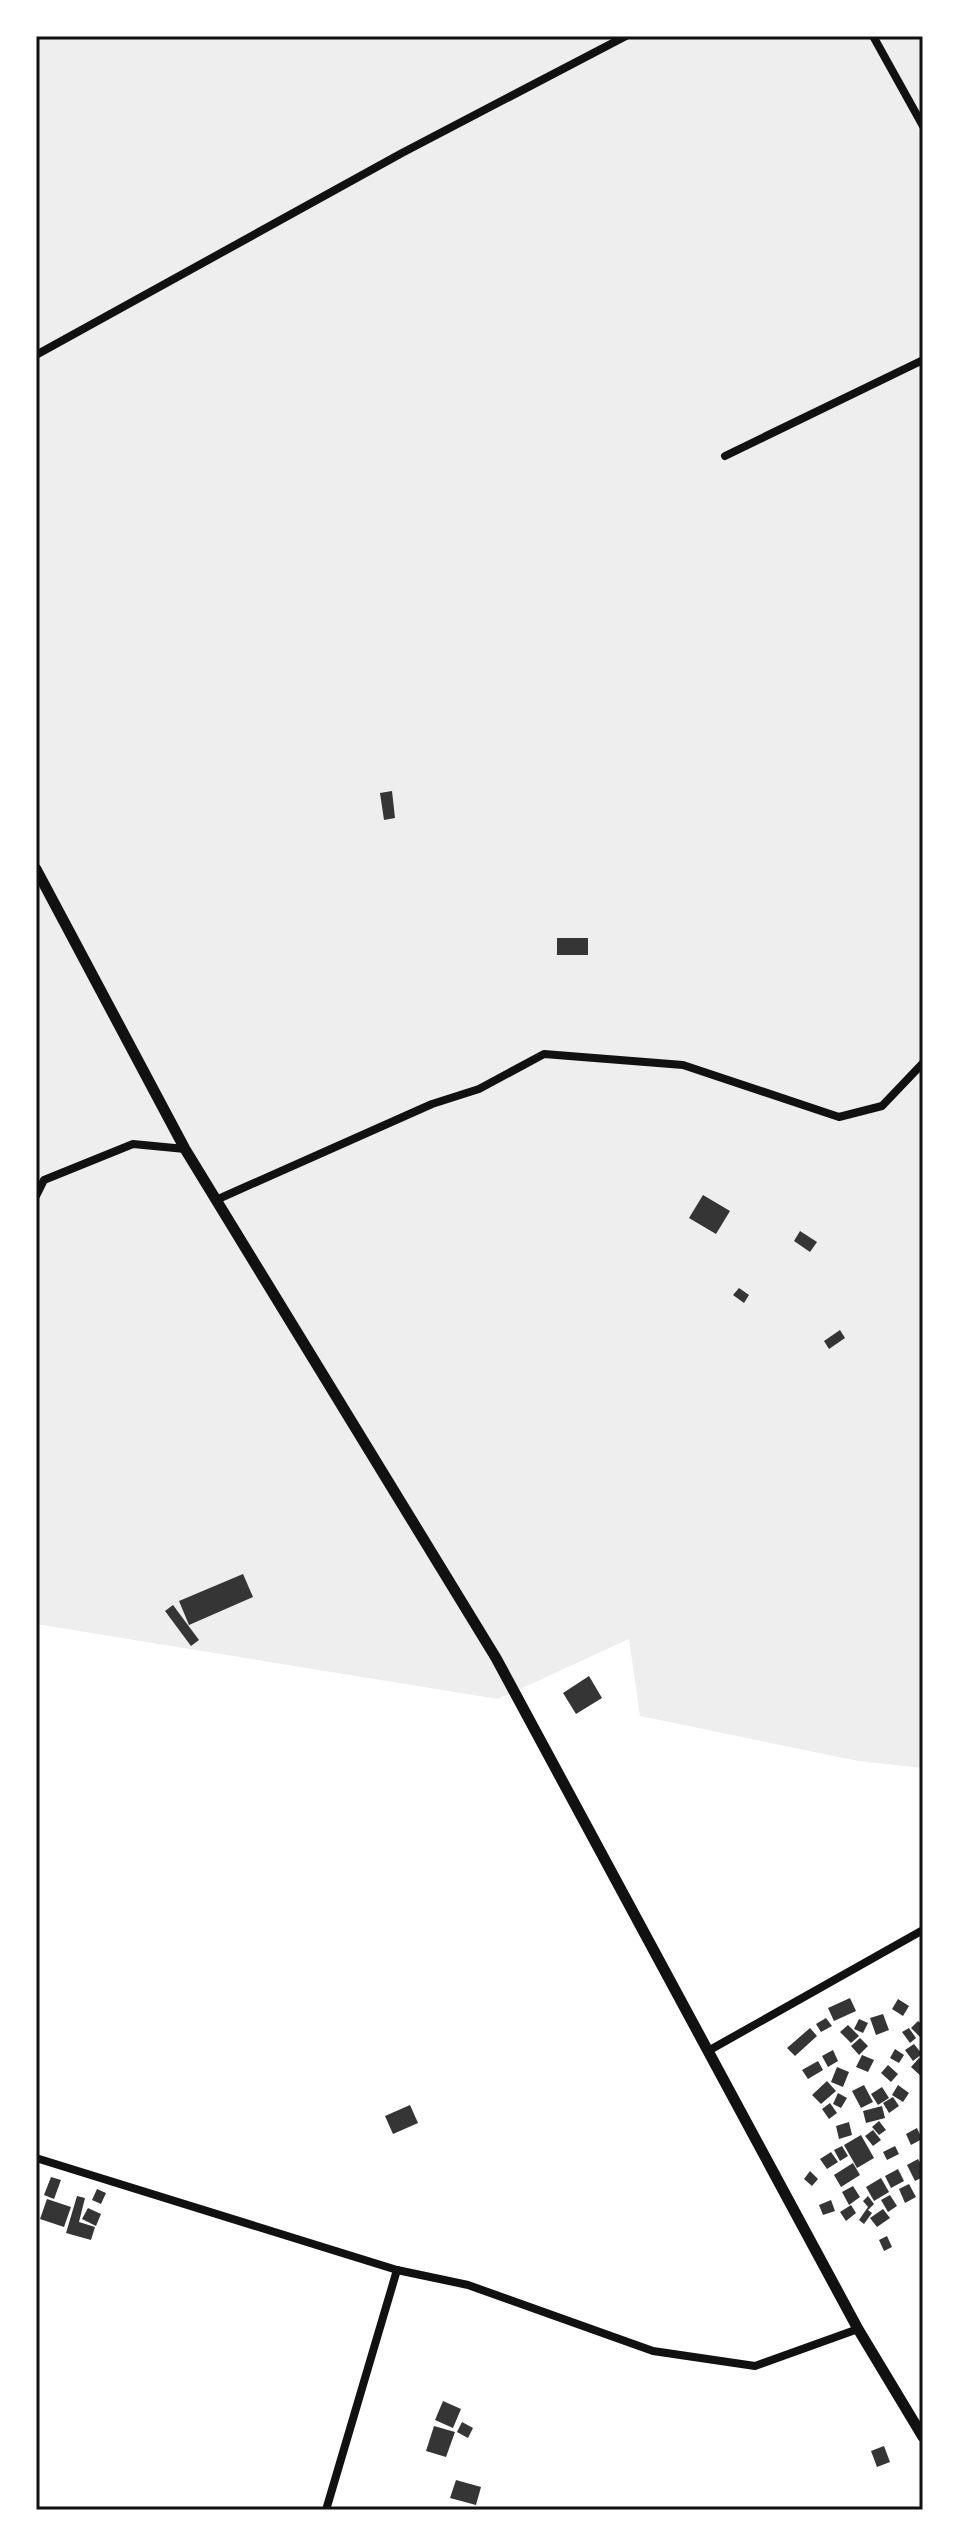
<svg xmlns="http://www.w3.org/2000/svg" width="959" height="2546" viewBox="0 0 959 2546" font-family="Cabin,sans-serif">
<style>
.green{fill:#eee}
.building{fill:#353535}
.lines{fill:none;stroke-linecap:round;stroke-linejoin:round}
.minor{stroke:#111;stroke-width:8}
.tertiary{stroke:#111;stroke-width:11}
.neatline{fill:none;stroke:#111;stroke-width:3}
</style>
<rect width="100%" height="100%" fill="#fff"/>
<!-- green -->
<path class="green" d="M36 36H923V1768L858 1761 640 1716 629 1639 498 1699 36 1624Z"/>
<!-- building -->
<g class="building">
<path d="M392 791 395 818 384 820 380 793Z"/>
<rect x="557" y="938" width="31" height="17"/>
<path d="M703 1195 730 1211 716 1234 689 1218Z"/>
<path d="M800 1231 817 1242 810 1252 794 1241Z"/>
<path d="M739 1288 749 1295 744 1303 733 1295Z"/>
<path d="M840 1330 845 1338 829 1349 824 1341Z"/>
<path d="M243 1574 253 1597 189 1625 179 1601Z"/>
<path d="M173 1605 199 1640 191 1646 165 1611Z"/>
<path d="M589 1676 602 1698 576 1714 563 1693Z"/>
<path d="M850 1998 856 2011 834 2021 828 2008Z"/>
<path d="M898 1999 909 2006 903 2016 892 2009Z"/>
<path d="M883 2014 889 2030 876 2035 870 2018Z"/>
<path d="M826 2018 832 2026 821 2032 816 2024Z"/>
<path d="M859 2019 868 2023 863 2033 854 2029Z"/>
<path d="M918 2021 923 2025V2034L920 2037 911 2028Z"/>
<path d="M848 2025 859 2036 851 2043 840 2032Z"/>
<path d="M810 2028 817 2036 795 2056 787 2048Z"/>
<path d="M909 2028 916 2038 910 2043 902 2032Z"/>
<path d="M860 2038 868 2046 859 2055 851 2046Z"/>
<path d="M914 2044 922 2054 913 2061 905 2050Z"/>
<path d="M895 2049 904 2055 899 2063 890 2058Z"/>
<path d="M833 2050 838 2061 828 2067 822 2056Z"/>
<path d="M862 2055 874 2060 868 2072 856 2067Z"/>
<path d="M919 2058 923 2061V2078L911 2067Z"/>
<path d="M818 2061 823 2070 808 2079 802 2070Z"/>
<path d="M888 2065 898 2074 891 2082 881 2073Z"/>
<path d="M837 2067 849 2072 843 2087 831 2082Z"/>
<path d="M827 2081 836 2091 821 2104 812 2095Z"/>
<path d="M864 2085 873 2102 861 2108 852 2091Z"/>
<path d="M898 2085 909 2093 903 2102 892 2095Z"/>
<path d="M882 2087 889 2098 878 2105 871 2094Z"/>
<path d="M838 2093 847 2098 841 2108 833 2104Z"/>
<path d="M893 2097 899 2106 889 2113 883 2103Z"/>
<path d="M830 2103 837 2113 829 2119 822 2109Z"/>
<path d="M410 2105 418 2123 393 2134 385 2116Z"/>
<path d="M882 2106 885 2118 866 2123 863 2111Z"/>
<path d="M879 2121 886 2130 879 2135 872 2127Z"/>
<path d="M849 2122 852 2135 839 2139 836 2126Z"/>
<path d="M917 2128 922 2139 911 2145 906 2134Z"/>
<path d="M873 2130 881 2140 873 2146 865 2136Z"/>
<path d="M861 2135 874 2158 857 2168 844 2145Z"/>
<path d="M842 2146 848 2156 840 2161 834 2150Z"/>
<path d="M895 2146 899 2154 887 2160 883 2152Z"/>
<path d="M831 2152 838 2162 827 2169 820 2159Z"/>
<path d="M918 2159 923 2168V2177L915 2181 907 2165Z"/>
<path d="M853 2163 860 2175 841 2187 834 2175Z"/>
<path d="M898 2169 904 2181 891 2188 885 2176Z"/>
<path d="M810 2171 818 2179 812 2186 804 2179Z"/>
<path d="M51 2177 61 2180 54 2199 44 2195Z"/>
<path d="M881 2178 889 2192 874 2201 866 2187Z"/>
<path d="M909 2184 916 2197 905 2203 899 2189Z"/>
<path d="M853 2186 860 2197 849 2205 842 2192Z"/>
<path d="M97 2189 106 2193 101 2204 92 2200Z"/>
<path d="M890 2195 897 2206 888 2212 881 2200Z"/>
<path d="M77 2196 85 2198 79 2222 95 2227 91 2240 66 2233Z"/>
<path d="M868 2196 874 2204 868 2210 872 2213 864 2224 859 2220 868 2207 863 2201Z"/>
<path d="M47 2199 71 2207 64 2227 40 2219Z"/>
<path d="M831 2200 835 2211 823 2215 819 2205Z"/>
<path d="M851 2205 856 2213 846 2221 840 2212Z"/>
<path d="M88 2208 101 2214 96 2226 82 2219Z"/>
<path d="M883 2209 890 2218 877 2227 870 2218Z"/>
<path d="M887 2236 892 2247 884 2251 879 2240Z"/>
<path d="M443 2401 461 2409 453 2428 435 2420Z"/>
<path d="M462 2422 473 2428 468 2438 457 2432Z"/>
<path d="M434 2426 455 2432 446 2457 426 2451Z"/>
<path d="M884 2446 890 2462 877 2467 871 2451Z"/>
<path d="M456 2480 481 2487 476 2505 450 2498Z"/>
</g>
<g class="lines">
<!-- minor -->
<g class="minor">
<path d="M873 36 923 126"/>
<path d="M36 355 402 153 626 36"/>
<path d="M725 456 923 360"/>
<path d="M36 1196 44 1180 133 1144 185 1149"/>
<path d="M216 1200 432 1104 479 1089 544 1054 683 1065 839 1117 882 1106 923 1063"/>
<path d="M708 2051 923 1930"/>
<path d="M36 2158 397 2270 468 2285 653 2351 755 2366 858 2329"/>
<path d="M326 2510 397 2270"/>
</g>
<!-- tertiary -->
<path class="tertiary" d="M36 869 185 1149 496 1658 858 2329 923 2437"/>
</g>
<!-- border -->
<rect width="959" height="2546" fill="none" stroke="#ffffff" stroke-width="76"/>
<rect x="38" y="38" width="883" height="2470" class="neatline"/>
</svg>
